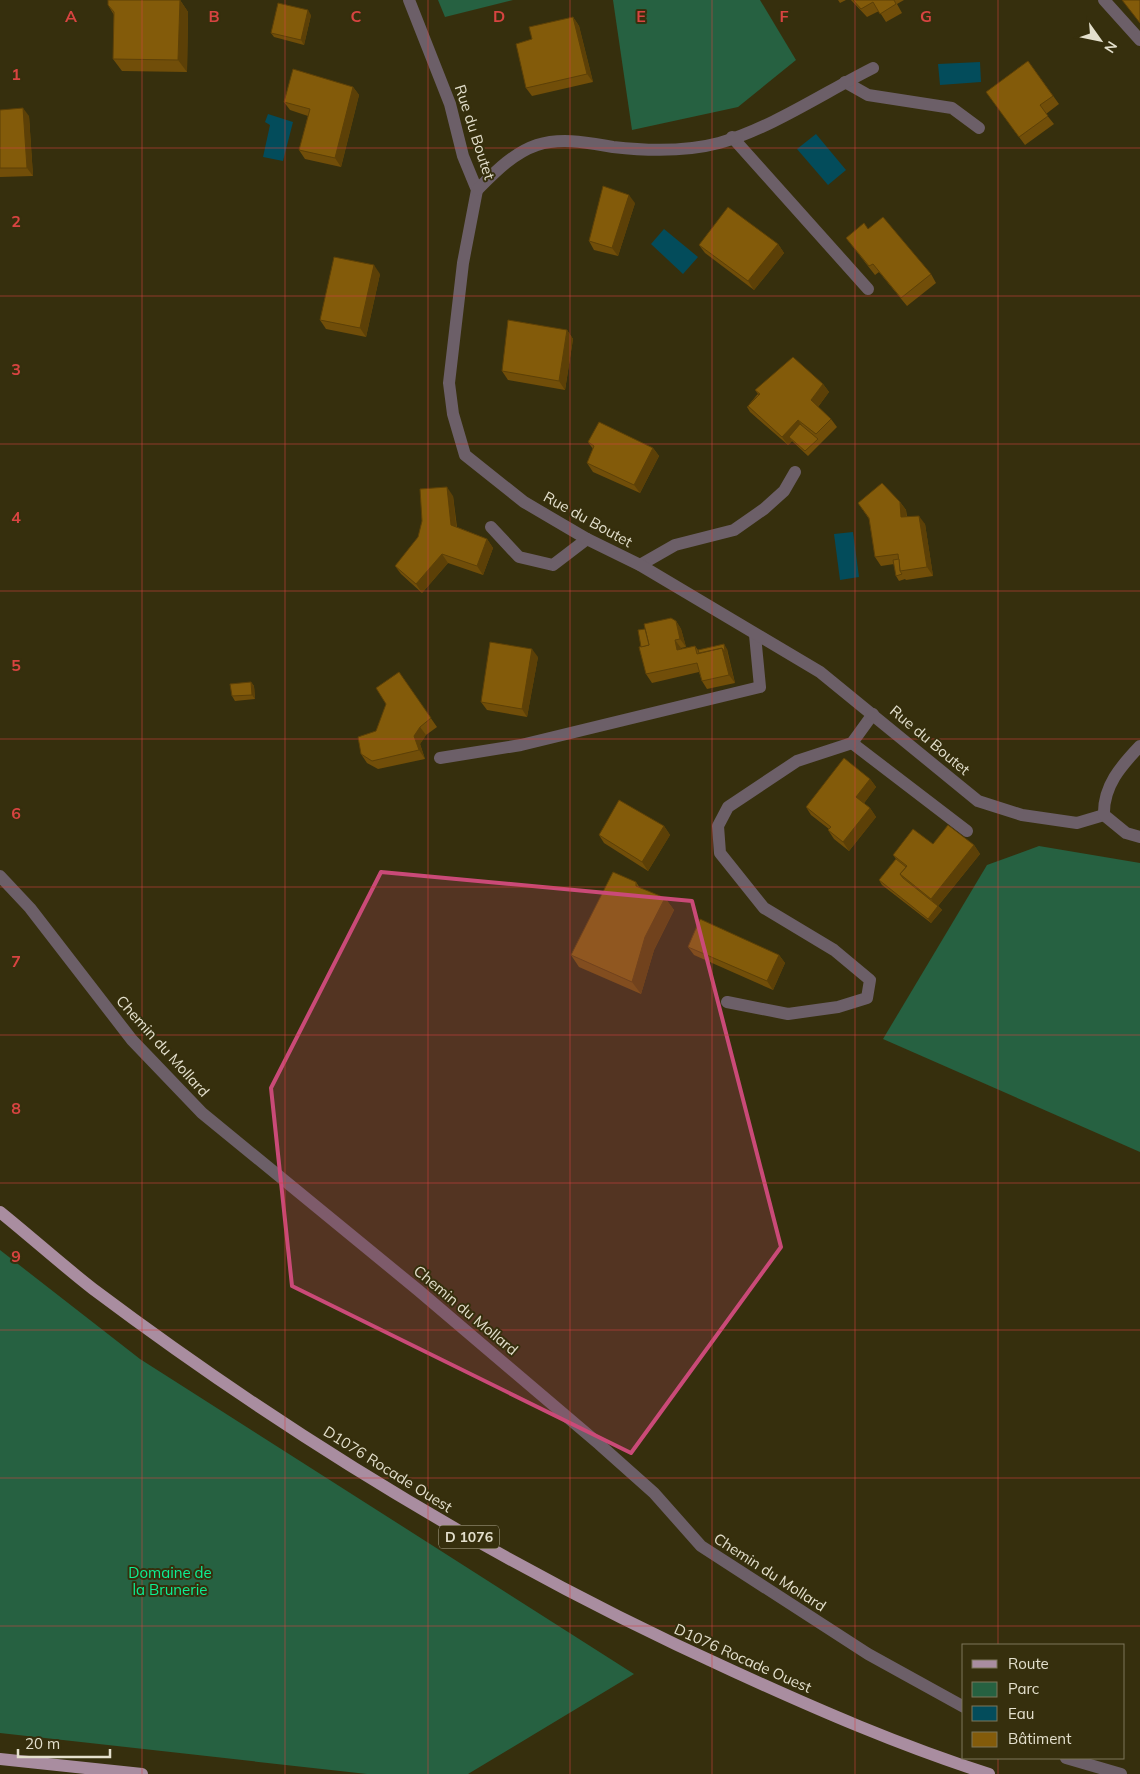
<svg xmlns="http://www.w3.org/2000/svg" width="1140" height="1774" viewBox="0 0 1140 1774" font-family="Mulish,sans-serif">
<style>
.green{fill:#266141}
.water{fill:#034c5b}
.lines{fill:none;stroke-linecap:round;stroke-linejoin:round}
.lane{stroke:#6c5f68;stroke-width:12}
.street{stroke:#6c5f68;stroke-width:12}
.primary{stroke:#a98da0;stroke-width:12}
.wall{fill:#714e09}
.shaded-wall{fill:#5c4007}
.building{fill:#835b0a;stroke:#5c4007}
.marked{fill:#ca4a78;fill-opacity:0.2;stroke:#ca4a78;stroke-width:4;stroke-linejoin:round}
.grid{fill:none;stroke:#d84441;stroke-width:1;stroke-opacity:0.55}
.labels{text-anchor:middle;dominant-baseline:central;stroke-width:4;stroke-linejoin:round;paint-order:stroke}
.shield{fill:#362f0d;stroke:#b0ab93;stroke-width:1}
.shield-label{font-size:14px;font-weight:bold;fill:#e4e0cd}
.street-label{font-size:15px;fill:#e4e0cd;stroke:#362f0d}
.park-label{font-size:15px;fill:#0cef94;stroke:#362f0d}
.grid-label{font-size:16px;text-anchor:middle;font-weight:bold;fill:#d84441;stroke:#362f0d;stroke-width:4;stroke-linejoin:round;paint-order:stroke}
</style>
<rect width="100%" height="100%" fill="#362f0d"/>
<!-- green -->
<g class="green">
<path d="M438 0H513L445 17Z"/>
<path d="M613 0H760L796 60 738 107 632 130Z"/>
<path d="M1039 846 1140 863V1152L883 1039 987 865Z"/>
<path d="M0 1250 140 1359 634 1674 468 1774H367L0 1733Z"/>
</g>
<!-- water -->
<g class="water">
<path d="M980 62 981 82 940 85 938 64Z"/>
<path d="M268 114 293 122 283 161 263 157 270 125 265 122Z"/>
<path d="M816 134 846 170 828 185 797 149Z"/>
<path d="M664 229 698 257 683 274 651 244Z"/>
<path d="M853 532 859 577 840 580 834 534Z"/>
</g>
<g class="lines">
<!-- lane -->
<g class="lane">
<path d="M845 82 868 95 952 108 979 128"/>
<path d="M732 137 868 289"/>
<path d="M491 527 519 557 553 565 587 539"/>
<path d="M640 565 675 545 734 530 764 509 784 491 795 472"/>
<path d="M852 743 967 831"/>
<path d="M440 758 521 745 760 687 755 635"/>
<path d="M727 1002 788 1014 838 1007 867 998 870 980 834 950 764 908 720 853 718 826 728 807 797 761 852 743 873 714"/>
</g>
<!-- street -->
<g class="street">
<path d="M409 0 450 104 463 156 477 190 463 263 449 383 453 414 465 455 524 502 587 539 640 565 820 672 978 801 1022 815 1077 823 1104 815"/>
<path d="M1104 0 1140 40"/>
<path d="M477 190C494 173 513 153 537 145 562 137 589 143 613 147 648 151 685 152 719 143 770 129 825 92 873 68"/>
<path d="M1140 746C1121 766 1103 786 1104 815L1126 833 1140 837"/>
<path d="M0 876 30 908 132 1040 202 1113 418 1290 599 1444 654 1493 701 1546 868 1654 964 1707"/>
<path d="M1066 1758 1121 1774"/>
</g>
<!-- primary -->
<g class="primary">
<path d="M0 1212C31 1237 61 1264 93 1289 293 1439 505 1568 733 1671 816 1709 901 1746 989 1774"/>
<path d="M0 1759 142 1774"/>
</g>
</g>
<!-- wall -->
<g class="wall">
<path d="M180 0 188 12 187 72 122 71 113 59 114 15 108 5Z"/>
<path d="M838 0H846L840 3Z"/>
<path d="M851 0H904L897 4 902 13 886 22 879 11 867 17Z"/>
<path d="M311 15 304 45 274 37 271 33Z"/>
<path d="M573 17 579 26 593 82 532 96 526 88 532 39Z"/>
<path d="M1028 61 1059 104 1046 114 1054 124 1025 145 986 92Z"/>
<path d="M353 87 359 95 341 167 305 159 299 150 308 116 290 110 284 102Z"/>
<path d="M0 110 29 116 33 176 0 177Z"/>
<path d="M635 203 618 256 594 250 589 241Z"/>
<path d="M868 229 931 274 936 283 907 306 879 272 875 275 846 238Z"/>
<path d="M778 244 784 253 754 290 705 253 699 245Z"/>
<path d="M380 274 366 337 326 329 320 320Z"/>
<path d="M567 330 573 339 565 390 508 380 502 371Z"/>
<path d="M823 384 829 392 818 407 831 419 837 427 808 456 792 441 788 445 750 412 747 407 758 394 755 390Z"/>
<path d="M588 442 653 448 659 456 640 493 593 472 587 463 593 449Z"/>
<path d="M453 496 457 527 487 539 493 548 483 575 448 563 422 593 401 574 395 566Z"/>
<path d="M900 502 906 510 907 516 925 524 933 576 906 580 905 579 899 581 896 576 894 564 881 566 875 557 869 519 858 503Z"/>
<path d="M676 621 681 629 686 647 681 648V649L695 646 698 650 727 649 735 683 707 689 702 681 699 672 652 683 646 674 641 647Z"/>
<path d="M538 657 527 717 487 710 481 702Z"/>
<path d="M399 672 437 727 426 735 420 744 425 759 378 769 367 763 361 754 376 731Z"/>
<path d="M251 682 254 686 255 699 235 701 232 696Z"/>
<path d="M870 779 876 787 864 803 870 808 876 817 849 851 834 839 828 830 829 829 811 815 806 807Z"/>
<path d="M664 826 670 835 648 871 604 843 599 835Z"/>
<path d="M933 844 974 845 980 854 938 906 942 910 931 923 882 885 879 880 896 859 893 855Z"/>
<path d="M636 882 640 888 665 898 674 910 654 950 641 994 579 967 571 955Z"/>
<path d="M688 947 779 955 785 963 773 990 694 955Z"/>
</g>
<!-- shaded-wall -->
<g class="shaded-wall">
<path d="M180 0 188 12 187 72 178 60Z"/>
<path d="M308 10 311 15 304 45 301 40Z"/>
<path d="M573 17 579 26 593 82 587 74Z"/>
<path d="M353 87 359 95 341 167 335 158Z"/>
<path d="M23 108 29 116 33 176 27 168Z"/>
<path d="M629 195 635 203 618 256 612 248Z"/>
<path d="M778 244 784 253 754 290 748 281Z"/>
<path d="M374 265 380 274 366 337 360 328Z"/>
<path d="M567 330 573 339 565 390 559 381Z"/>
<path d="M823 384 829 392 817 408 811 400Z"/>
<path d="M798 420 804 428 789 437 792 441 788 445 782 437Z"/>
<path d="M653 448 659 456 640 493 634 485Z"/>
<path d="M447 487 453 496 457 533 451 525Z"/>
<path d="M900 502 906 510 907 525 901 517Z"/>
<path d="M919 516 925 524 933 576 927 567Z"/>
<path d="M487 539 493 548 483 575 477 566Z"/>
<path d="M442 554 448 563 422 593 416 584Z"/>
<path d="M676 621 681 629 686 647 680 639Z"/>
<path d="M675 640 681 648 683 659 677 650Z"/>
<path d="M724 644 727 649 728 656 725 652Z"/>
<path d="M722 648 728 656 735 683 729 675Z"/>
<path d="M532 649 538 657 527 717 522 709Z"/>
<path d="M251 682 254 686 255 699 252 695Z"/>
<path d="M420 727 426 735 420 744 425 759 419 750 414 736Z"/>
<path d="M870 779 876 787 862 806 856 797Z"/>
<path d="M870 808 876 817 849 851 843 842Z"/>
<path d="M664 826 670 835 648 871 642 862Z"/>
<path d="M974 845 980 854 937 907 931 899Z"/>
<path d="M665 898 674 910 654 950 641 994 632 982 645 937Z"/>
<path d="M938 906 942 910 931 923 928 919Z"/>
<path d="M779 955 785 963 773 990 767 981Z"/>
</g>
<!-- building -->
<g class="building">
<path d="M108 0H180L178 60 113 59 114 12 108 5Z"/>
<path d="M853 0H894L896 4 880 14 873 2 861 9Z"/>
<path d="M1122 0H1140V23Z"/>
<path d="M278 3 308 10 301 40 271 33Z"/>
<path d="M573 17 587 74 526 88 516 44 532 39 529 27Z"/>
<path d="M1028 61 1053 96 1040 105 1048 116 1019 137 986 92Z"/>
<path d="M293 69 353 87 335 158 299 150 310 109 284 102Z"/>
<path d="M23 108 27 168H0V110Z"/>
<path d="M603 186 629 195 612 248 589 241Z"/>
<path d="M728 207 778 244 748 281 699 245Z"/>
<path d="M883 217 931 274 901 298 873 264 869 266 846 238 864 223 868 229Z"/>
<path d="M334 257 374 265 360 328 320 320Z"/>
<path d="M508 320 567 330 559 381 502 371Z"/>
<path d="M793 357 823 384 811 400 831 419 816 434 798 420 782 437 748 406 760 394 755 390Z"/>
<path d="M758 394 759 395 749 405Z"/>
<path d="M599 422 653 448 634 485 587 463 594 446 588 442Z"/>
<path d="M800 424 818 439 805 451 789 437Z"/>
<path d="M882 483 900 502 901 517 919 516 927 567 900 571 898 554 875 557 869 518 858 503Z"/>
<path d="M447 487 451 525 487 539 477 566 442 554 416 584 395 566 418 537 422 521 420 489Z"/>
<path d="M899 559 900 571 902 574 896 576 893 560Z"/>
<path d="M671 618 676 621 680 639 675 640 677 650 695 646 697 654 722 648 729 675 702 681 697 663 646 674 639 647 649 645 644 624Z"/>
<path d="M645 629 649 645 641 647 638 630Z"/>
<path d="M490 642 532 649 522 709 481 702Z"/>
<path d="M724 644 725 652 722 648 699 653 698 650Z"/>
<path d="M399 672 431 718 420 727 414 736 419 750 372 761 361 754 358 737 376 731 386 704 376 688Z"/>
<path d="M251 682 252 695 232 696 230 684Z"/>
<path d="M844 758 870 779 856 797 870 808 843 842 828 830 831 827 806 807Z"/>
<path d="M619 800 664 826 642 862 599 835Z"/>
<path d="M948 825 974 845 931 899 900 874 907 866 893 855 913 829 933 844Z"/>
<path d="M896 859 906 867 900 874 903 878 938 906 928 919 879 880Z"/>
<path d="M613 872 636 882V886L665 898 645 937 632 982 571 955Z"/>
<path d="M700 919 779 955 767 981 688 947Z"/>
</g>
<!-- marked area -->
<path class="marked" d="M381 872 692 901 781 1247 631 1453 292 1286 271 1088Z"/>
<!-- grid -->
<path class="grid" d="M142 0V1774M285 0V1774M428 0V1774M570 0V1774M712 0V1774M855 0V1774M998 0V1645M0 148H1140M0 296H1140M0 444H1140M0 591H1140M0 739H1140M0 887H1140M0 1035H1140M0 1183H1140M0 1330H1140M0 1478H1140M0 1626H1140M998 1758V1774"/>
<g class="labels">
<!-- shield labels -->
<rect class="shield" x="439" y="1525.5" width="60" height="23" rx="4"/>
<g class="shield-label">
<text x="469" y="1537">D 1076</text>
</g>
<!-- street labels -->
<g class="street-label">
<text transform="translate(475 132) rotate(72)">Rue du Boutet</text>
<text transform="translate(588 519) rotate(29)">Rue du Boutet</text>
<text transform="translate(930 740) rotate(40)">Rue du Boutet</text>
<text transform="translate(163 1046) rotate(48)">Chemin du Mollard</text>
<text transform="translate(466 1310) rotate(40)">Chemin du Mollard</text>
<text transform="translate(388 1469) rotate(32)">D1076 Rocade Ouest</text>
<text transform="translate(770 1572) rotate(33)">Chemin du Mollard</text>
<text transform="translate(743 1658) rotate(24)">D1076 Rocade Ouest</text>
</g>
<!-- park labels -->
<g class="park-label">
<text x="170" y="1572">Domaine de<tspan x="170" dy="17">la Brunerie</tspan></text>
</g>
</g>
<g class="grid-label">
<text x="71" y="22">A</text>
<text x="214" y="22">B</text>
<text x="356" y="22">C</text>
<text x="499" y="22">D</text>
<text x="641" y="22">E</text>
<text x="784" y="22">F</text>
<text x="926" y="22">G</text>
<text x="16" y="80">1</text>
<text x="16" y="227">2</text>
<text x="16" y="375">3</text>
<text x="16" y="523">4</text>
<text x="16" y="671">5</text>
<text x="16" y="819">6</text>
<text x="16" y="967">7</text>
<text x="16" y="1114">8</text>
<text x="16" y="1262">9</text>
</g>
<!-- legend -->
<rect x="962" y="1644" width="162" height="115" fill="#362f0d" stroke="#7c765a"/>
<rect x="972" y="1660" width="25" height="8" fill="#a98da0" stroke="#7c765a"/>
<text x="1008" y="1669" font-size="15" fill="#e4e0cd">Route</text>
<rect x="972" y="1682" width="25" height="15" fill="#266141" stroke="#7c765a"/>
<text x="1008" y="1694" font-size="15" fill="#e4e0cd">Parc</text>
<rect x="972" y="1706" width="25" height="15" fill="#034c5b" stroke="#7c765a"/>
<text x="1008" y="1719" font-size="15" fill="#e4e0cd">Eau</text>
<rect x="972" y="1732" width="25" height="15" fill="#835b0a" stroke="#7c765a"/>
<text x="1008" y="1744" font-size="15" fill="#e4e0cd">Bâtiment</text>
<!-- north arrow -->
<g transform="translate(1100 40) rotate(123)" stroke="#362f0d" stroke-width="4" paint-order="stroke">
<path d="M0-4L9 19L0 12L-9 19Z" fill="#e4e0cd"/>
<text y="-8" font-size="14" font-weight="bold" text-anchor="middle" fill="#e4e0cd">N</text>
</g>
<!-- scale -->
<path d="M18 1749v8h92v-8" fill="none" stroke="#e4e0cd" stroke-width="2.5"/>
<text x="25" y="1749" font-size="15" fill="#e4e0cd" stroke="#362f0d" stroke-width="4" paint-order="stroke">20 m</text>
</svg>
